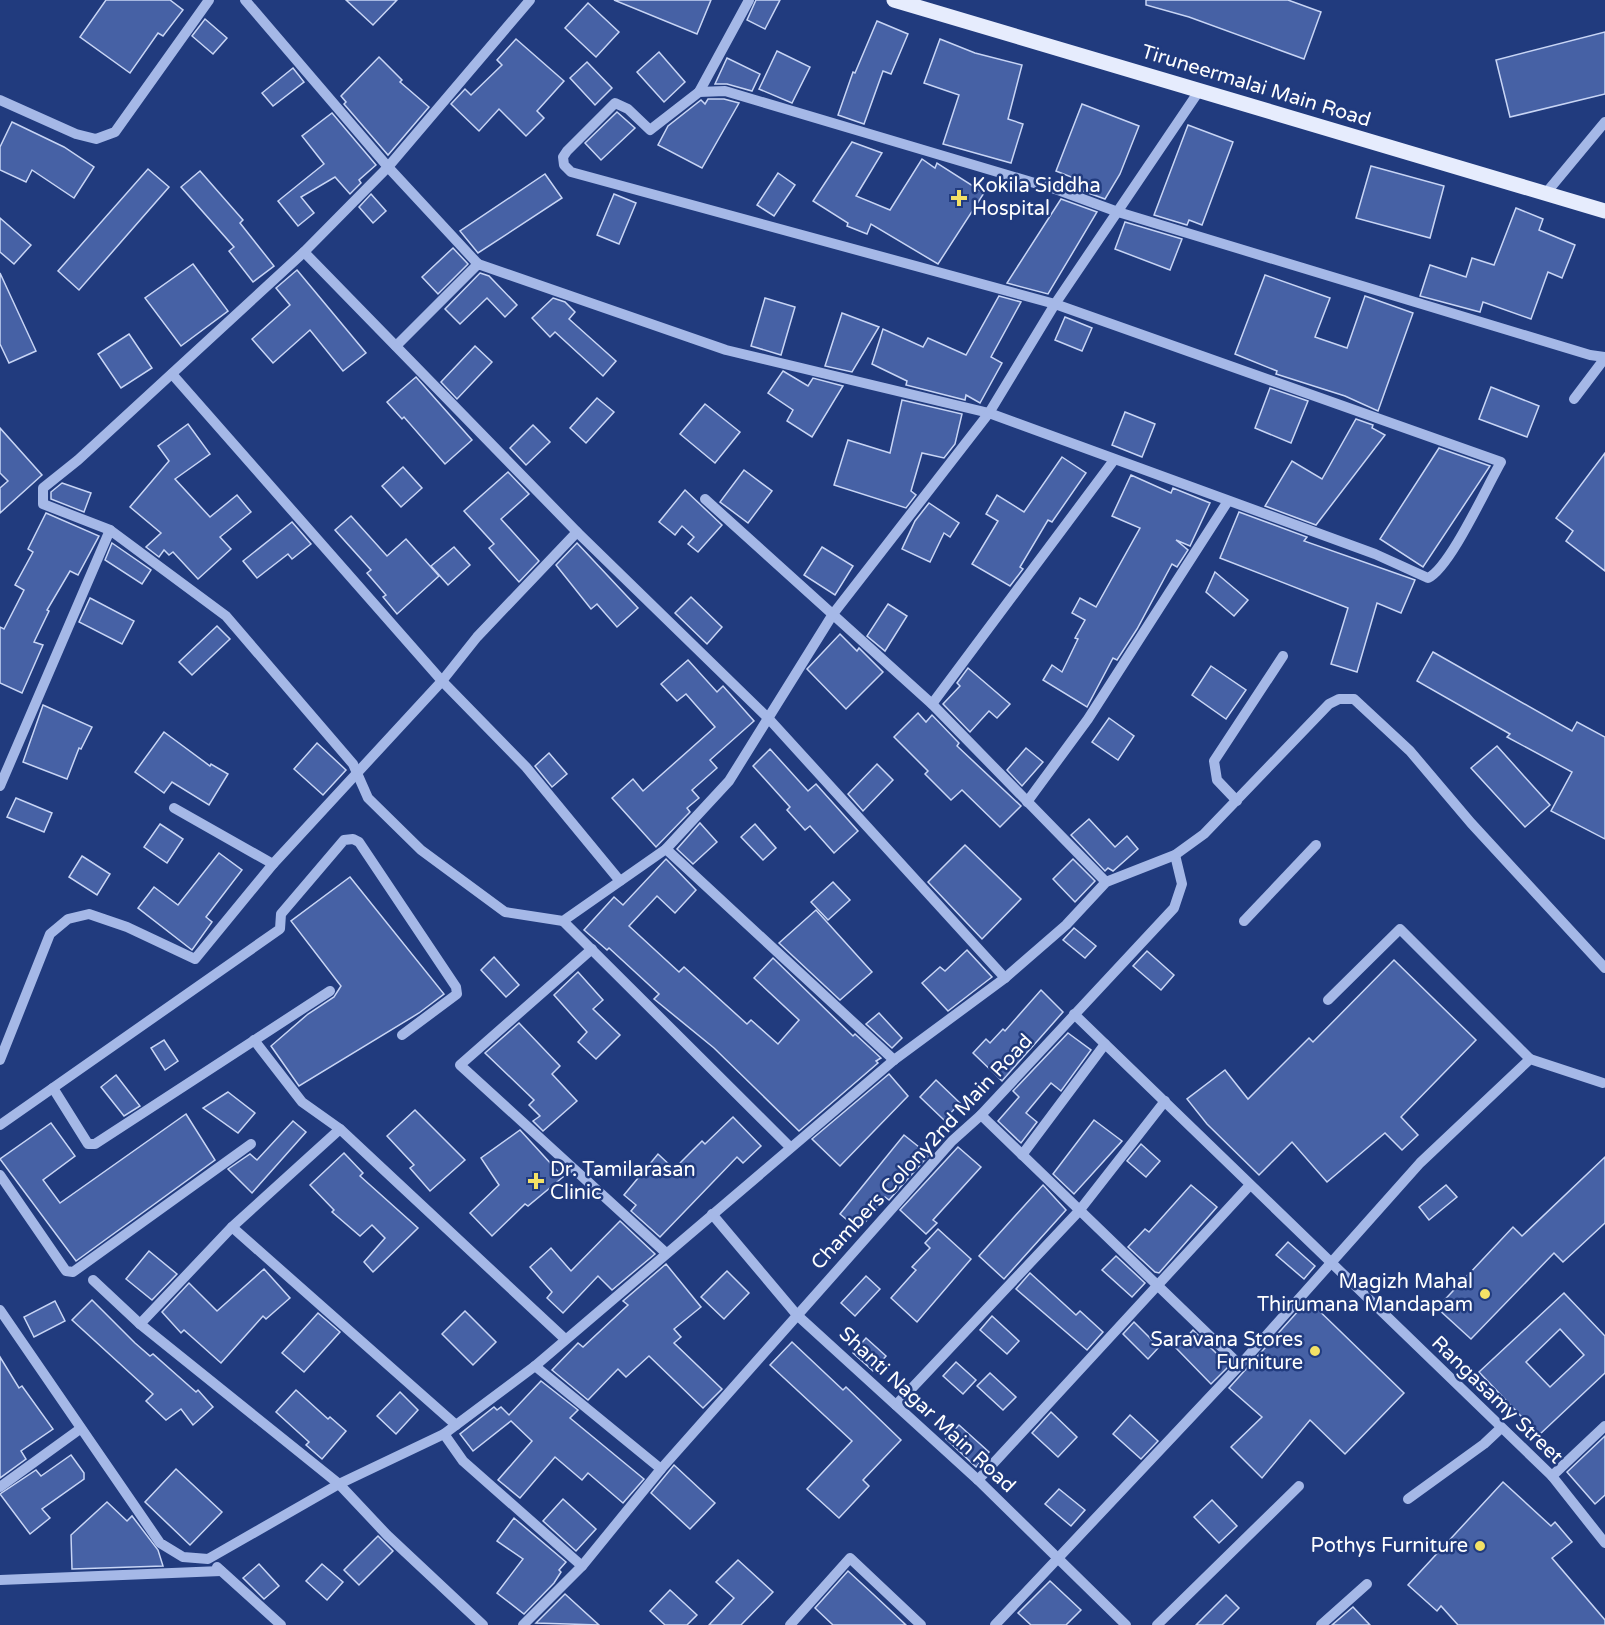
<svg xmlns="http://www.w3.org/2000/svg" width="1605" height="1625" viewBox="0 0 1605 1625" font-family="'Varela Round',sans-serif">
<style>
.building{fill:#4661a5;stroke:#c8d5f5;stroke-width:1.5;fill-rule:evenodd}
.lines{fill:none;stroke-linecap:round;stroke-linejoin:round}
.minor{stroke:#a5b8e7;stroke-width:10}
.major{stroke:#e6ecfd;stroke-width:15}
.poi-dot{fill:#f3e166;stroke:#213b7e;stroke-width:2}
.labels{text-anchor:middle;dominant-baseline:central;stroke-width:5;stroke-linejoin:round;paint-order:stroke}
.street-label{font-size:20px;fill:#fff;stroke:#213b7e}
.poi-label{font-size:20px;fill:#fff;stroke:#213b7e;text-anchor:end}
</style>
<rect width="100%" height="100%" fill="#213b7e"/>
<!-- building -->
<g class="building">
<path d="M106 0H170L183 10 163 36 158 33 130 73 80 37Z"/>
<path d="M346 0H397L373 25Z"/>
<path d="M614 0H711L697 34Z"/>
<path d="M756 0H780L765 29 747 20Z"/>
<path d="M1146 0H1288L1321 12 1304 59 1189 17 1146 5Z"/>
<path d="M588 3 619 32 596 57 565 28Z"/>
<path d="M205 19 227 38 213 54 192 36Z"/>
<path d="M877 21 908 34 891 74 883 71 864 124 838 115 853 72 855 73Z"/>
<path d="M1605 32V94L1510 117 1496 60Z"/>
<path d="M516 39 564 81 537 111 544 118 526 136 499 109 479 131 451 104 465 89 471 95 502 65 497 60Z"/>
<path d="M940 39 975 53 1022 65 1008 119 1023 124 1011 163 943 144 959 95 924 83Z"/>
<path d="M777 51 810 67 792 103 759 89Z"/>
<path d="M659 52 685 82 664 102 637 72Z"/>
<path d="M379 57 402 80 400 82 429 107 388 155 344 104 346 102 341 96Z"/>
<path d="M727 58 760 74 752 91 727 84H715Z"/>
<path d="M587 62 612 88 595 105 570 78Z"/>
<path d="M293 68 304 82 273 106 262 93Z"/>
<path d="M708 99H724L739 103 702 168 658 145 668 126 701 100 705 104Z"/>
<path d="M1082 104 1139 126 1120 174 1105 199 1069 186 1074 178 1056 171Z"/>
<path d="M617 112 635 128 601 160 585 143Z"/>
<path d="M332 113 376 165 359 180 361 183 350 194 335 177 301 197 314 213 298 226 278 201 324 164 302 136Z"/>
<path d="M12 122 64 147 94 167 74 198 32 170 26 182 0 170V147Z"/>
<path d="M1188 125 1233 142 1202 225 1189 220 1187 225 1154 215Z"/>
<path d="M852 142 882 153 856 196 890 210 922 159 935 168 937 163 984 193 938 264 871 224 867 234 847 226 848 223 813 201Z"/>
<path d="M1371 166 1444 186 1430 238 1356 218Z"/>
<path d="M148 169 169 187 79 290 58 271Z"/>
<path d="M200 171 243 220 240 223 274 266 253 282 229 251 234 247 181 187Z"/>
<path d="M778 173 795 185 774 216 757 205Z"/>
<path d="M545 174 562 198 478 253 460 231Z"/>
<path d="M371 194 386 211 373 223 359 207Z"/>
<path d="M614 194 636 203 619 244 597 235Z"/>
<path d="M1061 199 1097 212 1048 294 1007 283Z"/>
<path d="M1516 208 1543 219 1539 230 1575 245 1562 278 1548 272 1531 319 1483 302 1480 312 1420 296 1430 265 1466 277 1472 258 1494 265Z"/>
<path d="M0 218 31 245 14 264 0 252Z"/>
<path d="M1125 222 1182 239 1170 270 1115 249Z"/>
<path d="M453 248 468 264 438 294 422 277Z"/>
<path d="M193 264 228 311 181 346 145 298Z"/>
<path d="M297 270 366 353 343 371 310 330 273 363 252 339 290 305 276 288Z"/>
<path d="M0 273 36 351 9 363 0 344Z"/>
<path d="M480 273 489 276 517 305 505 317 487 298 460 324 445 309Z"/>
<path d="M1265 275 1330 298 1315 337 1347 348 1365 296 1413 313 1378 411 1345 396 1276 374 1277 371 1235 354Z"/>
<path d="M999 296 1021 302 991 357 1002 363 980 403 966 395 965 400 906 385 907 381 872 364 883 329 923 347 928 338 966 355Z"/>
<path d="M553 298 565 302 575 312 569 319 616 361 603 376 555 332 550 337 532 318Z"/>
<path d="M765 298 795 307 781 355 751 346Z"/>
<path d="M842 313 879 327 852 372 825 366Z"/>
<path d="M1065 317 1092 328 1082 351 1055 340Z"/>
<path d="M129 334 152 368 121 388 98 354Z"/>
<path d="M475 346 492 362 457 399 441 382Z"/>
<path d="M783 371 808 386 813 378 843 386 812 437 787 421 793 410 768 393Z"/>
<path d="M416 377 472 440 445 464 404 417 402 419 387 402Z"/>
<path d="M1491 387 1539 406 1527 437 1479 419Z"/>
<path d="M1270 388 1308 401 1291 443 1255 428Z"/>
<path d="M597 398 614 412 586 443 570 428Z"/>
<path d="M902 400 962 414 955 444 944 458 922 453 911 491 916 495 906 508 834 485 848 440 890 453Z"/>
<path d="M705 404 740 432 715 463 680 434Z"/>
<path d="M1125 412 1155 424 1142 457 1112 445Z"/>
<path d="M1356 419 1373 425 1372 428 1385 435 1316 525 1265 506 1292 461 1322 479Z"/>
<path d="M188 424 210 454 175 479 210 517 237 495 251 512 220 537 231 549 198 579 173 552 169 555 164 550 159 557 146 547 161 533 130 507 169 461 158 446Z"/>
<path d="M533 425 550 442 526 465 510 448Z"/>
<path d="M0 428 42 475 0 513V488L8 481 0 473Z"/>
<path d="M1439 448 1490 466 1423 567 1380 539Z"/>
<path d="M1605 453V571L1566 541 1573 531 1556 518Z"/>
<path d="M1062 457 1086 473 1052 522 1048 520 1020 567 1023 569 1010 586 972 564 998 521 986 514 997 495 1024 512Z"/>
<path d="M403 467 422 488 401 507 382 486Z"/>
<path d="M744 470 772 491 748 523 720 502Z"/>
<path d="M508 472 529 494 501 519 539 561 519 582 489 548 494 544 464 511Z"/>
<path d="M1131 475 1171 493 1173 488 1210 503 1190 546 1176 540 1188 550 1177 567 1172 564 1137 629 1117 660 1113 658 1087 707 1043 680 1052 665 1062 672 1078 639 1075 638 1085 620 1072 613 1080 598 1096 607 1140 528 1112 516Z"/>
<path d="M62 483 91 493 84 512 51 499V492Z"/>
<path d="M685 490 722 525 698 552 688 544 694 537 682 526 675 535 659 522Z"/>
<path d="M929 503 959 523 950 537 944 533 930 562 902 549 915 521Z"/>
<path d="M1239 512 1307 537 1304 541 1415 580 1401 613 1377 603 1357 672 1331 664 1348 608 1220 558Z"/>
<path d="M46 513 99 536 78 575 70 571 47 610 49 611 34 642 43 645 22 693 0 683V627L4 629 24 590 15 585 33 552 28 549Z"/>
<path d="M351 516 387 556 406 539 439 576 397 614 383 597 386 595 367 573 371 570 335 530Z"/>
<path d="M292 522 311 544 292 559 288 554 257 578 243 561Z"/>
<path d="M112 543 151 570 142 584 105 560Z"/>
<path d="M577 543 638 608 617 627 597 604 591 609 556 565Z"/>
<path d="M454 547 470 565 448 585 431 566Z"/>
<path d="M822 547 853 566 835 595 804 575Z"/>
<path d="M1215 572 1248 600 1234 616 1206 592Z"/>
<path d="M691 597 722 627 707 644 675 613Z"/>
<path d="M90 598 134 621 122 644 79 622Z"/>
<path d="M888 604 907 616 885 651 867 636Z"/>
<path d="M217 626 230 639 192 675 179 662Z"/>
<path d="M840 634 857 651 859 648 883 672 846 709 807 669Z"/>
<path d="M1433 652 1572 731 1577 722 1605 737V839L1551 811 1572 772 1507 737 1510 734 1417 681Z"/>
<path d="M688 660 717 692 723 686 754 721 710 760 717 768 692 790 699 798 687 808 690 812 656 847 612 798 633 779 643 791 715 727 686 694 677 701 661 684Z"/>
<path d="M1211 666 1246 690 1226 719 1192 695Z"/>
<path d="M968 668 1010 704 997 718 989 711 970 732 943 704 960 686 957 683Z"/>
<path d="M43 705 92 727 81 749 79 748 67 779 23 762Z"/>
<path d="M918 713 926 722 932 715 959 743 957 746 1021 806 1000 827 962 790 951 800 925 774 928 771 894 737Z"/>
<path d="M1109 718 1134 736 1118 760 1092 742Z"/>
<path d="M164 732 210 766 211 764 228 774 209 805 172 782 164 793 135 772Z"/>
<path d="M317 743 346 770 323 795 294 769Z"/>
<path d="M1497 746 1550 805 1525 827 1471 768Z"/>
<path d="M1026 748 1043 762 1022 786 1007 770Z"/>
<path d="M770 749 808 791 816 784 858 831 834 853 810 826 805 830 787 810 790 807 753 766Z"/>
<path d="M549 753 567 774 552 787 535 766Z"/>
<path d="M877 764 893 780 863 811 848 794Z"/>
<path d="M16 798 52 813 44 832 7 817Z"/>
<path d="M1089 819 1115 847 1127 836 1138 849 1113 871 1108 868 1105 871 1071 835Z"/>
<path d="M700 823 717 842 693 864 677 849Z"/>
<path d="M160 824 183 839 167 863 144 847Z"/>
<path d="M755 824 776 848 763 860 741 837Z"/>
<path d="M965 845 1021 899 982 939 928 882Z"/>
<path d="M219 853 242 870 206 917 212 922 192 950 138 908 154 887 178 905Z"/>
<path d="M82 856 110 874 97 895 69 877Z"/>
<path d="M666 859 696 890 675 913 657 896 629 926 679 972 684 967 747 1024 751 1020 778 1044 799 1020 754 978 773 958 853 1036 855 1034 881 1058 876 1061 878 1063 799 1131 714 1048 654 999 659 994 609 948 607 950 584 930 614 897 623 905Z"/>
<path d="M1073 859 1095 881 1075 902 1053 879Z"/>
<path d="M350 877 444 994 419 1013 299 1086 271 1046 308 1014 334 997 341 986 291 921Z"/>
<path d="M833 882 850 900 828 920 811 902Z"/>
<path d="M816 910 872 972 840 1000 779 943Z"/>
<path d="M1074 928 1096 946 1085 958 1063 940Z"/>
<path d="M967 950 992 977 948 1011 922 983 940 967 945 971Z"/>
<path d="M1147 951 1174 975 1161 990 1133 966Z"/>
<path d="M494 957 519 985 506 997 481 970Z"/>
<path d="M1394 960 1476 1040 1401 1117 1418 1135 1402 1150 1385 1133 1327 1182 1292 1142 1259 1175 1207 1124 1187 1099 1225 1070 1248 1099 1309 1038 1313 1042Z"/>
<path d="M578 972 603 1000 593 1009 620 1035 596 1059 578 1042 587 1032 554 995Z"/>
<path d="M1041 990 1063 1012 1002 1081 973 1053 986 1039 990 1043 1003 1029 1005 1031Z"/>
<path d="M879 1013 902 1038 892 1048 866 1024Z"/>
<path d="M519 1023 560 1066 552 1074 577 1101 543 1131 533 1121 540 1116 529 1105 534 1100 485 1053Z"/>
<path d="M1068 1033 1091 1050 1061 1091 1051 1083 1026 1113 1037 1122 1021 1143 998 1121 1019 1097 1013 1091Z"/>
<path d="M164 1040 178 1061 165 1070 151 1048Z"/>
<path d="M889 1074 908 1096 840 1166 812 1139Z"/>
<path d="M116 1075 140 1106 124 1116 101 1087Z"/>
<path d="M936 1080 960 1103 944 1120 920 1097Z"/>
<path d="M228 1092 255 1113 238 1133 203 1108Z"/>
<path d="M415 1110 465 1160 430 1191 410 1168 414 1165 387 1136Z"/>
<path d="M186 1114 215 1160 76 1261 0 1159 51 1123 75 1156 43 1180 60 1203Z"/>
<path d="M733 1117 761 1146 743 1163 737 1157 660 1237 631 1211 636 1205 624 1195 658 1154 674 1169 702 1141 705 1144Z"/>
<path d="M1094 1120 1122 1141 1074 1194 1053 1174Z"/>
<path d="M293 1121 306 1132 252 1193 228 1169 250 1154 257 1160Z"/>
<path d="M520 1130 563 1177 528 1206 525 1204 492 1236 470 1213 499 1185 481 1158Z"/>
<path d="M904 1135 929 1155 889 1200 885 1197 859 1230 840 1214Z"/>
<path d="M1141 1144 1160 1161 1146 1177 1127 1161Z"/>
<path d="M958 1147 981 1167 933 1220 937 1223 926 1234 900 1210Z"/>
<path d="M344 1153 363 1173 360 1176 418 1228 373 1272 364 1262 385 1238 372 1225 360 1236 332 1212 334 1210 310 1185Z"/>
<path d="M1605 1157V1223L1563 1262 1554 1253 1471 1339 1437 1308 1513 1227 1522 1236Z"/>
<path d="M1043 1185 1066 1210 1004 1279 979 1256Z"/>
<path d="M1191 1185 1217 1207 1159 1273 1155 1272 1128 1247 1145 1229 1149 1232Z"/>
<path d="M1446 1185 1457 1197 1429 1220 1419 1207Z"/>
<path d="M620 1221 655 1254 612 1290 598 1276 563 1313 547 1298 552 1292 530 1267 551 1248 571 1271Z"/>
<path d="M938 1229 971 1259 917 1322 891 1298 916 1270 912 1267 930 1248 925 1243Z"/>
<path d="M1288 1242 1315 1266 1304 1279 1276 1255Z"/>
<path d="M149 1251 177 1274 152 1300 126 1279Z"/>
<path d="M1116 1256 1145 1283 1132 1297 1102 1270Z"/>
<path d="M666 1264 701 1307 674 1329 681 1337 674 1343 722 1389 703 1408 649 1356 626 1377 618 1369 588 1400 552 1370 578 1343 583 1347 628 1305 623 1301Z"/>
<path d="M264 1269 290 1298 266 1319 263 1316 221 1363 184 1330 181 1333 162 1312 189 1283 217 1311Z"/>
<path d="M727 1271 749 1293 724 1319 701 1297Z"/>
<path d="M1030 1273 1076 1315 1080 1311 1103 1332 1087 1350 1016 1289Z"/>
<path d="M866 1276 880 1289 855 1316 841 1303Z"/>
<path d="M1564 1293 1605 1336V1373L1539 1435 1479 1372ZM1560 1329 1584 1355 1550 1387 1526 1362Z"/>
<path d="M92 1300 135 1343 150 1356 153 1354 196 1392 198 1390 213 1407 193 1425 181 1409 166 1420 146 1401 153 1394 72 1320Z"/>
<path d="M1308 1300 1404 1393 1345 1454 1310 1420 1262 1478 1231 1447 1262 1417 1229 1388Z"/>
<path d="M55 1301 65 1321 34 1337 24 1317Z"/>
<path d="M465 1311 496 1342 473 1365 442 1334Z"/>
<path d="M318 1313 340 1332 304 1372 282 1353Z"/>
<path d="M992 1316 1019 1341 1007 1354 980 1330Z"/>
<path d="M1134 1322 1159 1347 1148 1359 1123 1334Z"/>
<path d="M1193 1330 1229 1366 1211 1384 1176 1348Z"/>
<path d="M866 1338 886 1356 873 1371 853 1353Z"/>
<path d="M792 1342 843 1390 846 1387 901 1440 863 1480 869 1486 839 1518 807 1489 852 1441 770 1365Z"/>
<path d="M0 1357 19 1388 22 1386 53 1429 21 1451 26 1459 0 1478Z"/>
<path d="M956 1362 976 1380 963 1394 943 1376Z"/>
<path d="M990 1373 1016 1397 1003 1410 977 1386Z"/>
<path d="M541 1381 578 1410 570 1418 644 1479 623 1503 588 1473 582 1480 555 1457 520 1498 498 1480 532 1441 511 1421 473 1451 460 1434 494 1407 497 1410 501 1407 509 1415Z"/>
<path d="M296 1390 328 1419 330 1417 346 1431 322 1459 306 1445 309 1442 276 1412Z"/>
<path d="M400 1392 418 1410 396 1434 377 1416Z"/>
<path d="M1051 1412 1077 1437 1058 1457 1032 1433Z"/>
<path d="M1130 1415 1158 1441 1141 1459 1113 1434Z"/>
<path d="M959 1425 989 1452 976 1467 946 1439Z"/>
<path d="M1605 1436V1495L1595 1504 1567 1472Z"/>
<path d="M71 1455 84 1473V1479L42 1509 50 1518 30 1534 0 1494 36 1470 41 1476Z"/>
<path d="M674 1465 715 1503 690 1529 651 1493Z"/>
<path d="M176 1469 222 1512 190 1545 145 1502Z"/>
<path d="M1503 1482 1551 1526 1555 1522 1572 1542 1552 1558 1605 1620V1625H1458L1441 1606 1437 1611 1408 1585Z"/>
<path d="M1059 1489 1085 1510 1071 1526 1045 1504Z"/>
<path d="M563 1499 596 1529 576 1551 543 1521Z"/>
<path d="M1212 1500 1237 1526 1219 1543 1194 1517Z"/>
<path d="M107 1502 127 1521 132 1516 158 1550 163 1566 72 1569 71 1535Z"/>
<path d="M514 1518 566 1562 559 1570 561 1572 554 1583 524 1614 497 1593 523 1559 497 1541Z"/>
<path d="M378 1536 393 1551 359 1585 344 1570Z"/>
<path d="M738 1560 773 1592 741 1625H709L734 1598 716 1582Z"/>
<path d="M259 1564 279 1586 264 1599 243 1578Z"/>
<path d="M322 1564 343 1582 327 1600 306 1581Z"/>
<path d="M848 1571 873 1594 906 1625H833L815 1608Z"/>
<path d="M1050 1581 1081 1610 1066 1625H1031L1018 1613Z"/>
<path d="M670 1590 697 1615 687 1625H665L650 1611Z"/>
<path d="M565 1594 599 1625 536 1623Z"/>
<path d="M1226 1595 1239 1608 1222 1625H1196Z"/>
<path d="M1353 1607 1370 1625H1332Z"/>
</g>
<g class="lines">
<!-- minor -->
<g class="minor">
<path d="M245 0 388 167 478 264"/>
<path d="M699 92 749 0"/>
<path d="M0 100 76 134 96 139 115 132 209 0"/>
<path d="M1546 193 1605 122"/>
<path d="M304 252 577 532 769 719 1005 978"/>
<path d="M396 346 478 264 726 350 989 413 1375 554 1428 578C1450 568 1487 486 1501 462L1055 304 571 172 564 165 563 157 567 151 615 103 628 109 650 130 699 92 725 91 1058 190 1118 212 1590 355 1605 357"/>
<path d="M172 374 442 681 526 767 620 881"/>
<path d="M1574 399 1605 358"/>
<path d="M705 499 932 704 1106 882"/>
<path d="M110 530 43 504V488L78 460 304 252 388 167 530 0"/>
<path d="M932 704 1114 460"/>
<path d="M0 786 110 530 226 616 353 764 368 798 421 850 505 912 563 921 666 849 729 781 833 614 989 413 1055 304 1199 91"/>
<path d="M1237 801 1217 780 1214 761 1283 656"/>
<path d="M1027 802 1088 719 1228 501"/>
<path d="M174 808 273 864"/>
<path d="M666 849 894 1060"/>
<path d="M563 921 790 1147"/>
<path d="M1244 921 1316 845"/>
<path d="M592 949 460 1065 666 1253"/>
<path d="M1328 1000 1400 929 1530 1059"/>
<path d="M1074 1014 1552 1476 1605 1543"/>
<path d="M254 1040 302 1102 340 1129"/>
<path d="M0 1060 50 934 68 919 89 914 127 927 195 959 273 864 442 681 477 637 577 532"/>
<path d="M53 1088 88 1144H95L330 991"/>
<path d="M981 1115 1240 1365"/>
<path d="M0 1125 280 929 281 914 344 840 353 839 359 842 456 987 457 994 402 1035"/>
<path d="M1022 1155 1105 1044"/>
<path d="M0 1175 66 1271 73 1272 251 1144"/>
<path d="M712 1214 797 1315 978 1480 1126 1625"/>
<path d="M93 1280 140 1324 339 1484 387 1535 483 1625"/>
<path d="M0 1310 160 1543 183 1557 208 1559 339 1484 444 1434 535 1366 894 1060 1005 978 1066 925 1106 882 1175 855 1204 834 1329 704 1339 699H1354L1410 751 1471 823 1605 968"/>
<path d="M140 1324 232 1227"/>
<path d="M535 1366 661 1469"/>
<path d="M896 1405 1079 1211 1165 1101"/>
<path d="M456 1425 232 1227 340 1129 565 1339"/>
<path d="M444 1434 463 1461 582 1566"/>
<path d="M1552 1476 1605 1426"/>
<path d="M978 1480 1250 1185"/>
<path d="M0 1487 80 1429"/>
<path d="M1408 1499 1484 1444 1501 1428"/>
<path d="M217 1567 281 1625"/>
<path d="M0 1580 221 1571"/>
<path d="M523 1625 582 1566 661 1469 952 1141 981 1115 1174 908 1182 884 1175 855"/>
<path d="M790 1625 850 1558 921 1625"/>
<path d="M995 1625 1240 1365 1420 1163 1530 1059 1603 1083"/>
<path d="M1157 1625 1299 1486"/>
<path d="M1321 1625 1367 1584"/>
</g>
<!-- major -->
<path class="major" d="M894 0 1605 211"/>
</g>
<!-- markers -->
<g class="poi-dot">
<path d="M956 189h6v6h6v6h-6v6h-6v-6h-6v-6h6z"/>
<path d="M533 1172h6v6h6v6h-6v6h-6v-6h-6v-6h6z"/>
<circle cx="1485" cy="1294" r="6"/>
<circle cx="1315" cy="1351" r="6"/>
<circle cx="1480" cy="1546" r="6"/>
</g>
<g class="labels">
<!-- street labels -->
<g class="street-label">
<text transform="translate(1256 86) rotate(17)">Tiruneermalai Main Road</text>
<text transform="translate(922 1152) rotate(-47)">Chambers Colony2nd Main Road</text>
<text transform="translate(1497 1400) rotate(44)">Rangasamy Street</text>
<text transform="translate(927 1410) rotate(43)">Shanti Nagar Main Road</text>
</g>
<!-- poi labels -->
<g class="poi-label">
<text x="972" y="186" text-anchor="start">Kokila Siddha<tspan x="972" dy="23">Hospital</tspan></text>
<text x="550" y="1170" text-anchor="start">Dr. Tamilarasan<tspan x="550" dy="23">Clinic</tspan></text>
<text x="1473" y="1282">Magizh Mahal<tspan x="1473" dy="23">Thirumana Mandapam</tspan></text>
<text x="1303" y="1340">Saravana Stores<tspan x="1303" dy="23">Furniture</tspan></text>
<text x="1468" y="1546">Pothys Furniture</text>
</g>
</g>
</svg>
